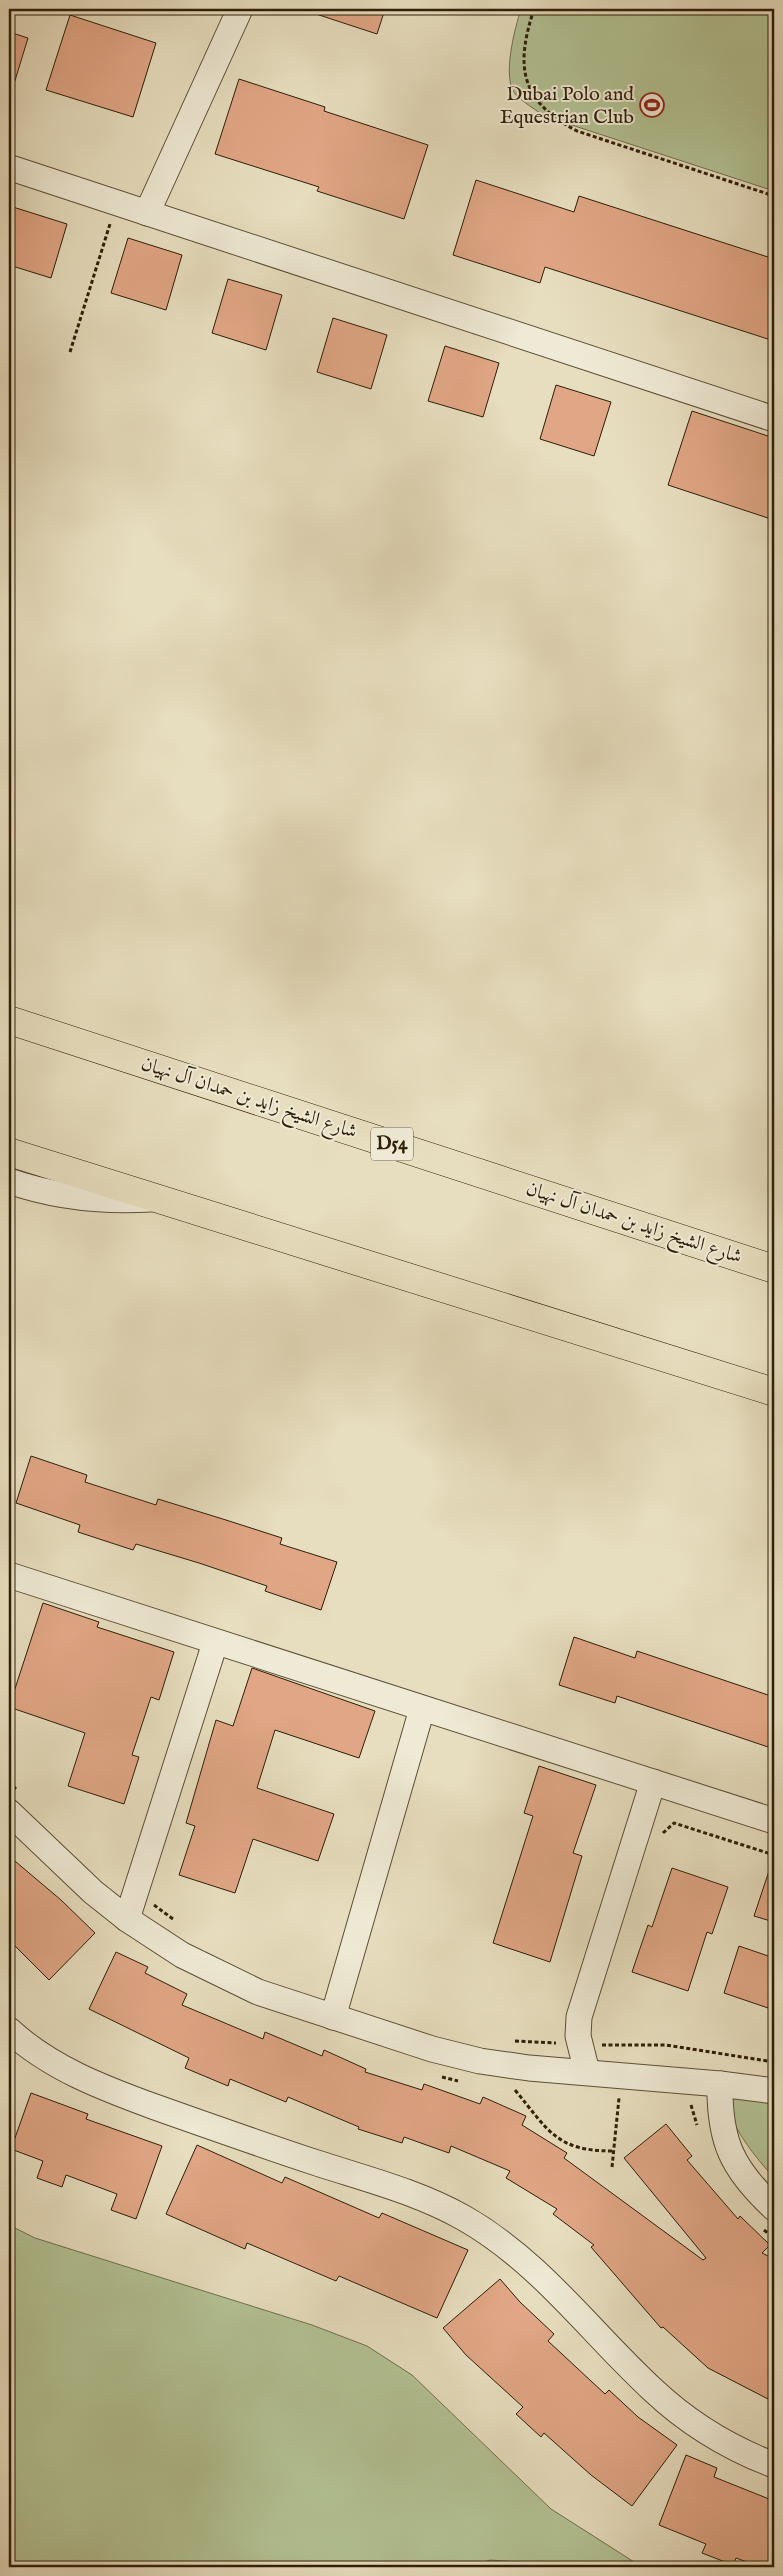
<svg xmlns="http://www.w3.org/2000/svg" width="783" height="2576" viewBox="0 0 783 2576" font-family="'IM FELL English',Amiri,serif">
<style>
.green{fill:#b3c294;stroke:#70704e}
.water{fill:#97bcb4;stroke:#6d7d6f}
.building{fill:#e0a685;stroke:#2e1e08}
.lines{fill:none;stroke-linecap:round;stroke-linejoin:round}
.minor-casing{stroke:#5c4e36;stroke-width:27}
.major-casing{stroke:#2e1e08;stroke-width:29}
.path{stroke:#2e1e08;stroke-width:3;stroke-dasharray:4 2.5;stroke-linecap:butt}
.minor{stroke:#efead5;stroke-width:25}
.major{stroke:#e7debf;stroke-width:28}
.labels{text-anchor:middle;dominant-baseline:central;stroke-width:4;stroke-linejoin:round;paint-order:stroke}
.shield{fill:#efead5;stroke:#685b46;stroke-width:1}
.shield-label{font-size:19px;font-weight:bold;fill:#2e1e08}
.poi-label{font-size:20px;fill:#2e1e08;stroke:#efead5;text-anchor:end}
.street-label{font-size:20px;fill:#2e1e08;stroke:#efead5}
</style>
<rect width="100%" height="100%" fill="#e7debf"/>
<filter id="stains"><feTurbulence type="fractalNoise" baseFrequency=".004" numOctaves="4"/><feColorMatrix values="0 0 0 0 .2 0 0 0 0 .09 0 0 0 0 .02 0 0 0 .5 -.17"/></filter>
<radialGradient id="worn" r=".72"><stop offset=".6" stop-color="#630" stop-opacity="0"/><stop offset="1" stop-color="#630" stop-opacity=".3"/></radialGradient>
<!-- green -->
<g class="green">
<path d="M521 9H774V191L544 116C535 109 524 103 516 95 501 79 515 28 521 9Z"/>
<path d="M735 2090 774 2095V2178C753 2154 736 2133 725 2103Z"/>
<path d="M9 2225 35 2238 312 2325 367 2346 412 2375 551 2509 642 2567H9Z"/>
</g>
<!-- water -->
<path class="water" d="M490 2560 533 2563 540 2567H469Z"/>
<!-- building -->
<g class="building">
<path d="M310 9H385L377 34 310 12Z"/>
<path d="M70 15 156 43 133 117 46 90Z"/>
<path d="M9 32 28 38 13 87H9Z"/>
<path d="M239 79 325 107 324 111 428 145 404 219 317 191 319 187 215 154Z"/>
<path d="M476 180 574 212 579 196 774 259V341L545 267 540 283 453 255Z"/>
<path d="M13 207 67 224 51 278 9 265V222Z"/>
<path d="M128 238 182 255 166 310 111 293Z"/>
<path d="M228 279 282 295 266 350 212 333Z"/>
<path d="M333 318 387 335 371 389 317 372Z"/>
<path d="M445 346 499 363 483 417 428 401Z"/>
<path d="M556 385 611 402 594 456 540 439Z"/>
<path d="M692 411 774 438V520L668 485Z"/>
<path d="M31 1456 87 1475 85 1482 156 1505 158 1499 226 1520 282 1538 280 1544 337 1562 321 1610 265 1591 267 1586 199 1563 136 1544 133 1550 78 1532 80 1525 16 1503Z"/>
<path d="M43 1603 99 1622 97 1627 174 1652 159 1700 151 1697 132 1755 139 1757 124 1804 68 1786 85 1733 9 1707Z"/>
<path d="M574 1637 635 1658 637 1651 774 1697V1749L617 1696 615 1703 559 1685Z"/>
<path d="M252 1668 375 1711 359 1758 275 1730 257 1788 334 1814 318 1861 253 1839 235 1893 179 1875 195 1826 186 1823 216 1720 233 1726Z"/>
<path d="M539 1766 596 1785 573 1853 582 1856 550 1962 493 1943 533 1816 524 1813Z"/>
<path d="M9 1856 61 1900 95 1933 49 1980 9 1940Z"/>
<path d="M771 1865H774V1922L754 1916Z"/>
<path d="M672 1868 728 1887 712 1934 707 1932 688 1991 632 1972 648 1925 652 1927Z"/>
<path d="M739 1946 774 1958V2010L724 1993Z"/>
<path d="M116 1952 148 1967 145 1973 187 1994 182 2005 263 2039 265 2032 322 2056 324 2050 366 2069 365 2072 422 2090 424 2084 480 2104 483 2097 526 2116 522 2125 567 2153 564 2158 703 2260 706 2258 624 2158 666 2124 692 2156 687 2160 738 2219 740 2216 770 2245 762 2253 774 2259V2387L768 2399 708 2368 663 2327 661 2328 591 2247 594 2245 553 2214 557 2209 506 2178 510 2171 451 2146 449 2153 404 2137 402 2143 358 2129 359 2127 288 2097 286 2102 230 2079 228 2086 185 2068 189 2058 89 2009Z"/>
<path d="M31 2093 88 2114 86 2119 162 2146 136 2219 111 2210 117 2194 66 2175 62 2187 37 2178 43 2161 11 2149Z"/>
<path d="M197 2145 282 2183 285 2177 379 2218 382 2213 468 2250 437 2318 339 2276 336 2281 247 2243 245 2249 166 2214Z"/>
<path d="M500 2279 520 2302 554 2334 548 2341 605 2394 609 2390 638 2417 677 2445 632 2506 591 2475 544 2433 541 2437 516 2414 523 2407 466 2355 443 2328Z"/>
<path d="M686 2455 717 2468 714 2477 774 2501V2567H761L736 2558 733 2565 702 2553 706 2544 659 2525Z"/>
</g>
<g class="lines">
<!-- minor casing -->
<g class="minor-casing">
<g id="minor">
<path d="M11 168 774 419"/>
<path d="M147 213 240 9"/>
<path d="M9 1181C55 1197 102 1202 151 1199"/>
<path d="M9 1575 774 1821"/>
<path d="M9 1812 93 1892 127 1919 182 1955 258 1992 432 2049 480 2061 529 2068 720 2084 774 2091"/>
<path d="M127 1919 215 1643"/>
<path d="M333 2017 422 1709"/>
<path d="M9 2030C50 2068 103 2088 155 2107 209 2126 262 2145 317 2163 366 2179 418 2192 464 2218 541 2262 589 2331 653 2390 688 2423 729 2448 774 2465"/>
<path d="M587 2072 578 2036 579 2017 653 1782"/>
<path d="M720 2084C719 2141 732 2169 774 2208"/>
</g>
</g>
<!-- major casing -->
<g class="major-casing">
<g id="major">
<path d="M9 1020 774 1269"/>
<path d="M9 1152 774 1392"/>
</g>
</g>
<!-- path -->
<g class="path">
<path d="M534 9C515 67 520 101 577 131L774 196"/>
<path d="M70 352 110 224"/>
<path d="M9 1783 16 1789"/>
<path d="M663 1833 674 1823 774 1855"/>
<path d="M154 1905 173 1919"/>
<path d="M515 2041 556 2043"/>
<path d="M602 2045H666L774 2062"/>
<path d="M442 2077 458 2081"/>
<path d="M515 2090C549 2131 556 2151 613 2151"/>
<path d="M691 2105 697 2125"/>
<path d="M612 2167 619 2098"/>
<path d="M764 2230 774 2238"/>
</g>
<!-- minor -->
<use href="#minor" class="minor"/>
<!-- major -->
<use href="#major" class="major"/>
</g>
<!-- icons -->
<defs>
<g id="stadium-ring" transform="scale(1.25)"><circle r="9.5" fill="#efead5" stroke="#8f2418" stroke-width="1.5"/><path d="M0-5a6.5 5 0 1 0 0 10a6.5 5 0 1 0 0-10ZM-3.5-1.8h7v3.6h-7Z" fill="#8f2418"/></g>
</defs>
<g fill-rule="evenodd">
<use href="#stadium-ring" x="652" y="105"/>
</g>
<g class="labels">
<!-- shield labels -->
<rect class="shield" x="371" y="1127.5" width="42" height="33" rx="4"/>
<g class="shield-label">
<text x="392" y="1144">D54</text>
</g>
<!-- poi labels -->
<g class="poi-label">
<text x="634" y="94">Dubai Polo and<tspan x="634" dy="23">Equestrian Club</tspan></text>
</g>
<!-- street labels -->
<g class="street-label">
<text transform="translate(249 1098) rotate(18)">شارع الشيخ زايد بن حمدان آل نهيان</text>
<text transform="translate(634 1223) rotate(18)">شارع الشيخ زايد بن حمدان آل نهيان</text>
</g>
</g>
<!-- margin -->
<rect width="783" height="2576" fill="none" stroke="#e7debf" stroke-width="30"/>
<rect x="10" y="10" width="763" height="2556" fill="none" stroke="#2e1e08" stroke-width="2.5"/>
<rect x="15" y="15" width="753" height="2546" fill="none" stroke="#2e1e08"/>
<rect width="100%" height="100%" filter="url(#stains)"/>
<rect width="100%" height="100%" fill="url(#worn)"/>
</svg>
